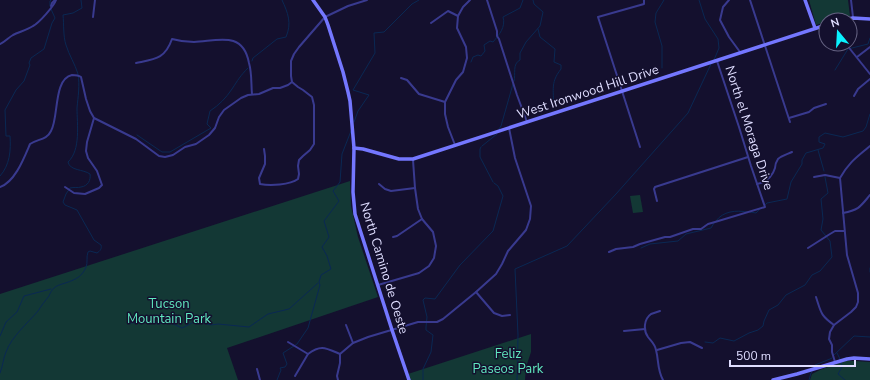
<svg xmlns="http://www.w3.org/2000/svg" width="870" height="380" viewBox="0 0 870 380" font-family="'Nunito Sans',sans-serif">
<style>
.green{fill:#133835}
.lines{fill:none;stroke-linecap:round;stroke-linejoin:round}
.stream{stroke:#0a2853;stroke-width:1}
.street{stroke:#393a8f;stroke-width:2}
.secondary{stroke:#7477ff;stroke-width:3.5}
.labels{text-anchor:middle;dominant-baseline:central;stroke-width:3;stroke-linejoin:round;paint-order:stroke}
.street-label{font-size:13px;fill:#dfddff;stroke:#14102e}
.park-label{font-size:13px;fill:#60e8bf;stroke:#14102e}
</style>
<rect width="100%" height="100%" fill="#14102e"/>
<!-- green -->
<g class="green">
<path d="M809 0H848L850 16 831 20H826V22L816 25Z"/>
<path d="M350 181 351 206 358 237 378 297 227 348 238 380H0V294Z"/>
<path d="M640 195 643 212 633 213 630 196Z"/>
<path d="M531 334V352L526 367 525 380H410L408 374Z"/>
<path d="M846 361H855L870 362V380H810L812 374C822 368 835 365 846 361Z"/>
</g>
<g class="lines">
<!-- stream -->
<g class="stream">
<path d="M699 0 705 19 718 39 719 48 714 60"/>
<path d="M50 6V1L51 0"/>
<path d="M538 29 540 37 555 49 554 62 561 65V69C549 84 555 92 553 109"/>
<path d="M252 61 253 58 277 39 286 37C292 23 288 13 282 0"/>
<path d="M471 62 473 57 478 55 481 56 485 51 484 45 490 41 493 42C499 35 506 27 503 17L520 8 523 0"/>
<path d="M662 68V46L655 22 656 13 664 0"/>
<path d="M835 70 848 49 868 44 870 38"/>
<path d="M514 81C516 74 512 64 520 60V53L526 42 540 26 543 12 534 4 533 0"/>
<path d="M354 122 358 111 369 95 353 90 375 53 374 33 384 32 412 4 419 0"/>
<path d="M499 129 501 126 513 84"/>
<path d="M137 135 162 152H170L211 128 207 124 210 111C219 105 226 98 232 89 238 80 240 76 248 68"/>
<path d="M482 146 497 134"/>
<path d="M481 147 480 149V157L493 182"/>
<path d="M818 150 824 171"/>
<path d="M0 176C10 165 11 150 10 136H6L5 110 16 90 24 81 30 65 29 63 31 58 44 49 52 23 55 18 51 9"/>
<path d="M765 205 767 203 787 199 791 182 802 164V160L806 153 823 148 825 144 819 142V137L825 133 843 137 863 131 866 127 870 114"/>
<path d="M750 212 756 213 760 209"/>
<path d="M716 221C723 211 736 210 747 212"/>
<path d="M641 248 650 244 678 241 686 234 711 228 714 223"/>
<path d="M870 268V272"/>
<path d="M130 323 148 322 153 320 156 322 157 324 169 322 182 328 196 321 211 325 218 324 249 327 268 314 289 309 318 283"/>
<path d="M0 336 6 322 17 312 24 296 51 289"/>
<path d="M705 342 713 343 720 338 734 341 749 333 758 330 763 326 764 321 769 310 778 305 786 295 805 285 812 275 820 271 832 257 830 241 821 230 823 219 821 199 828 193 825 177"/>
<path d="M837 353 840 359"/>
<path d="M834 355 854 336 870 337"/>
<path d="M841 362 842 367 838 374 845 380"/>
<path d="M814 367 815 365 830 359 832 358"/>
<path d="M0 373C3 366 3 359 6 352 12 336 27 324 38 311 41 306 45 301 49 296 50 293 52 290 54 288 56 286 59 285 62 284 72 281 82 278 86 267 88 263 86 257 88 252L90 251 97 253C100 251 102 249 101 245L94 240 77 210 65 205 63 202 66 194 70 188C74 187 78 188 81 187 88 186 91 180 90 174 83 169 70 171 68 162 81 150 77 124 77 108 78 97 80 85 78 74 75 64 69 55 66 45 63 36 64 24 63 15L73 13 82 8 81 0"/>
<path d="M277 380 281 370 280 368 285 367 287 364 283 353 297 344 308 328 320 285 319 282 321 275 331 269 327 256 322 247 329 237 324 221 339 201 333 191 340 182 342 154 351 131"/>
<path d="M423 380V369L431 352 433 335 426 330V327L427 317 423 300 425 298 435 299 460 265 493 231 503 196 498 186 494 183"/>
<path d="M517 380 518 335 515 269 567 246 616 194 688 113 711 64"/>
<path d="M809 380 811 373 812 372"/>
</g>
<!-- street -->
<g class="street">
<path d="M487 0 497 31V36L499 39 517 95 527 122"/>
<path d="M729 0 723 7 720 20 729 37 740 52"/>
<path d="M750 0 790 122"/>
<path d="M851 0 853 17"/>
<path d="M51 6 52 3 55 0"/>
<path d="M93 17 95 0"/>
<path d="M431 23 448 11 458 16 463 7 470 0"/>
<path d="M0 44C5 42 8 38 13 35 19 32 27 30 33 26 39 23 54 6 56 0"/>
<path d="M846 44 870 74"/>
<path d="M857 57 870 47"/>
<path d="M136 63C155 59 165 59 172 39 179 41 186 42 194 42 217 41 243 30 249 63 252 73 251 84 252 94"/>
<path d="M401 78 407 80 419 94 445 102"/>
<path d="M854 96 858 89 870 79"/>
<path d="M789 118 809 112 814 108 826 104"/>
<path d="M455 145 448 127 445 114V102L456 80 463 72 467 58 466 47 457 28 458 16"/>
<path d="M640 147 622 91 598 17 644 4V0"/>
<path d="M264 149 265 156V164L259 178 260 184C270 186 290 185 298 179L299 174 298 166 299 160 303 156 310 150 314 144V105L312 97 303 90 298 87 292 82 291 76V61L294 54 299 47 325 17 348 6 367 0"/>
<path d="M814 177 825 175 840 178"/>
<path d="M379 184 385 189 391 191 415 188"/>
<path d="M757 184C766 182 772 178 775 168 775 165 776 162 778 159 781 156 788 154 792 152"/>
<path d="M0 187C15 182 24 158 30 144 37 139 47 140 51 131 59 118 53 79 72 75 76 75 78 75 81 77L86 99 90 111 94 118 136 139 159 156 165 157 173 155 185 147 196 144 209 135 215 128 219 117 224 110 241 98 248 95 259 94 273 88H280L288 85 292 82"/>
<path d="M65 187 74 193 85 194 99 188 102 185 97 171 88 158 86 151 87 142 94 118"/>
<path d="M657 201 654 189 655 187 748 157"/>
<path d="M843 213C859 210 860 207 870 195"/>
<path d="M393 237 397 236 422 219"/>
<path d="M808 248 830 234 835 231H844"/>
<path d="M609 252 616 249 633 247 640 244 665 237H670L693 229H701L708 224 715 222 765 207 751 166 739 127 717 61"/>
<path d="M378 285 419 273 429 266 434 258 436 246 433 232 422 219 418 209 415 188 413 160"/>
<path d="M476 292 494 313 502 316 510 315"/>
<path d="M816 297C821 312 820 315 834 325"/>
<path d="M660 311C657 312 654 313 651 314 644 319 643 330 648 337 651 341 655 344 656 350 659 361 657 369 663 380"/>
<path d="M346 325 353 343"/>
<path d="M624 331 645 329"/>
<path d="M288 342 308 354C321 344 326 348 340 354"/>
<path d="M657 350 681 343 690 342 702 348"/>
<path d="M835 362 832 352V345L829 339 830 332 834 325 851 312 856 307 858 302V293L847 255 840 178C849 162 857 157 870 146"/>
<path d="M257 369 260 380"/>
<path d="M295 376 308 354"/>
<path d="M338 380 337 376 340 363V354L353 343 368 337 418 322H437L443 319 476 292 496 274 502 264 508 251 526 230 530 219 531 206 515 158 509 128"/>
</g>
<!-- secondary -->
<g class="secondary">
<path d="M313 0 325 17 328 25 343 72 348 92 350 101 354 148 353 192 355 214 392 330 409 380"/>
<path d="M805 0 815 28"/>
<path d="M842 20 853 18 870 19"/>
<path d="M354 148 363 149 399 159H413L826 25"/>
<path d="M773 380 797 374 847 359 854 358 870 359"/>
</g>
</g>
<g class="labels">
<!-- street labels -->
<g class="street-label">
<text transform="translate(588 92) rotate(-18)">West Ironwood Hill Drive</text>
<text transform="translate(749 128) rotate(72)">North el Moraga Drive</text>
<text transform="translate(384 268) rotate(73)">North Camino de Oeste</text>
</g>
<!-- park labels -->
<g class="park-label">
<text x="169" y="304">Tucson<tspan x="169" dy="15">Mountain Park</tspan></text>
<text x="508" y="354">Feliz<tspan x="508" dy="15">Paseos Park</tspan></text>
</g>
</g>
<!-- north arrow -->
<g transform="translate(838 32) rotate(342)"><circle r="19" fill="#14102e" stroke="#656282"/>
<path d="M0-3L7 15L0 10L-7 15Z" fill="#09f2ff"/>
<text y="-6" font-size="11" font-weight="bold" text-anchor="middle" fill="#dfddff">N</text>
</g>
<!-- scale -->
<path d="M730 360v6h125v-6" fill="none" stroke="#dfddff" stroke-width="2"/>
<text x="736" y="360" font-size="12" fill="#dfddff" stroke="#14102e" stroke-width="3" paint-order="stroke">500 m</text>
</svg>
